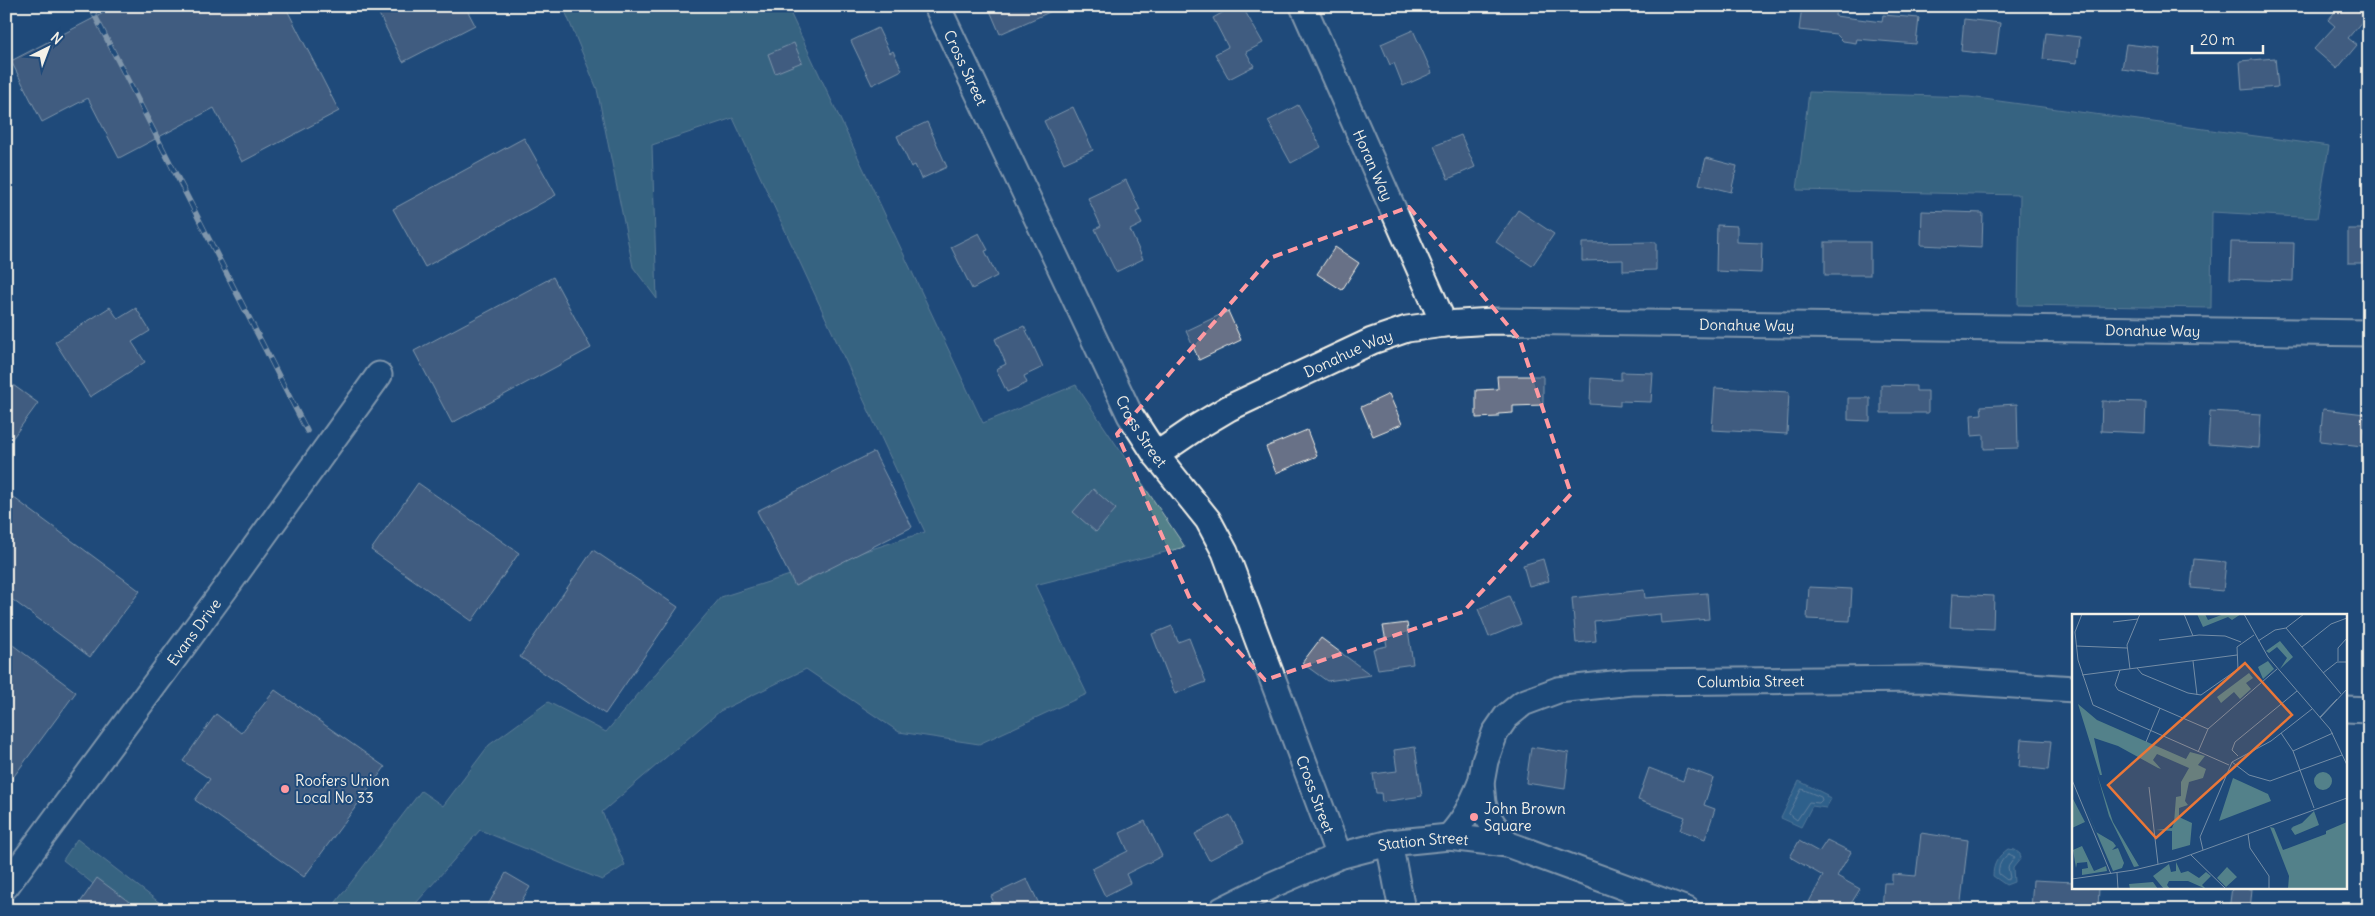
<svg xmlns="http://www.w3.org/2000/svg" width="2375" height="916" viewBox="0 0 2375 916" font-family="Delius,sans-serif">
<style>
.green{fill:#53818a;stroke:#a4b9b9}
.water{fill:#437a9f;stroke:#8aaabc}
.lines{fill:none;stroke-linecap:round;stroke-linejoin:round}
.shore{stroke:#adc1cb;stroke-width:1}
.building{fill:#677187;stroke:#f4f1e8}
.street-casing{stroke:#f4f1e8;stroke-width:29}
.street{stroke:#1f4a7a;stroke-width:25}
.rail-casing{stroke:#f4f1e8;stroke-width:5.5}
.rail{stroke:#1f4a7a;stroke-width:4;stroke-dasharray:11;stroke-linecap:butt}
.marked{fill:none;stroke:#ff9aa2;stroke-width:4;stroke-dasharray:10 6;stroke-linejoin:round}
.poi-dot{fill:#ff9aa2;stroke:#1f4a7a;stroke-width:2}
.labels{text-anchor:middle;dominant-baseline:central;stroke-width:4;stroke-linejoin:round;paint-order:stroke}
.street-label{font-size:15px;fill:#f4f1e8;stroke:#1f4a7a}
.poi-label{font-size:15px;fill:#f4f1e8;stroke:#1f4a7a;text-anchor:start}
.inset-road{fill:none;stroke:#748da6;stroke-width:1}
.view{fill:#ea7738;fill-opacity:0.15;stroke:#ea7738;stroke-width:2.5}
.inset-edge{fill:none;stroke:#f4f1e8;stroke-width:2.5}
</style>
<rect width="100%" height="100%" fill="#1f4a7a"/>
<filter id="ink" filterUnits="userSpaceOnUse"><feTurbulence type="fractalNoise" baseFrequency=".02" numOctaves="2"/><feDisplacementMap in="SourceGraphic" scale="10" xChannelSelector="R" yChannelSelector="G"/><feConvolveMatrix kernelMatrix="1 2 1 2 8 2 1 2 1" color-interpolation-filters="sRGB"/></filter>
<g filter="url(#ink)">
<!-- green -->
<g class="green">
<path d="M563 6H787L983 423 1076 385 1185 547 1035 585 1087 694 979 744 899 732 806 669 720 711 602 812 625 865 602 880 480 830 410 910H330L421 791 443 806 489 745 548 702 606 732 721 597 925 532 733 118 652 145 657 299 633 267 597 89Z"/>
<path d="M1809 92 1969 97 2329 146 2317 218 2212 212 2211 308 2018 305 2020 195 1797 190Z"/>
<path d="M77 839 169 910H126L63 860Z"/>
</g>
<!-- water -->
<g class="water">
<path d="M1799 781 1827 795 1826 797 1831 799 1826 808 1812 806 1801 827 1781 818Z"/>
<path d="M2008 849 2015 850 2020 854 2021 858 2013 868 2014 882 2006 885 1993 876C1993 864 1998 856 2008 849Z"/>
</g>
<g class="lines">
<!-- shore -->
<g class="shore">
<path d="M1802 789 1821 797 1822 800 1819 803 1809 802 1797 820 1789 814Z"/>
<path d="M2009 854 2015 857 2008 867 2010 878 2007 880 1999 874C1997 867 2002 858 2009 854Z"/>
</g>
</g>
<!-- building -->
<g class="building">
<path d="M117 6H285L339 111 242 162 214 108 119 158 88 98 42 122 11 61Z"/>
<path d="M375 6H465L475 25 403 62Z"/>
<path d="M988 6H1063L1000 34Z"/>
<path d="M1234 6H1242L1263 43 1246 52 1254 66 1229 79 1215 54 1228 47 1213 18Z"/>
<path d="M1802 6H1836L1835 16 1882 22 1883 15 1919 18 1916 44 1857 39 1856 43 1843 41 1836 34 1799 30Z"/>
<path d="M2340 6H2369V13L2348 38 2357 45 2337 69 2314 49 2335 26 2328 20Z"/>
<path d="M1964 19 2000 23 1996 55 1961 51Z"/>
<path d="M878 28 890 53 893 51 902 70 872 85 851 41Z"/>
<path d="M1413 30 1432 73 1403 86 1394 63 1390 65 1381 44Z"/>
<path d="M2046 33 2080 37 2077 63 2043 59Z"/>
<path d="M794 43 802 62 775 73 768 54Z"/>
<path d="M2126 44 2160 48 2157 74 2122 69Z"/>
<path d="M2275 58 2278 87 2242 90 2240 61Z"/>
<path d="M1298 105 1321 147 1291 163 1268 121Z"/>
<path d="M1073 107 1093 150 1064 163 1044 121Z"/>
<path d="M927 122 947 167 921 179 915 165 911 167 897 136Z"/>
<path d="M1461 135 1475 167 1448 179 1434 146Z"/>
<path d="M524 138 556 195 425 267 393 209Z"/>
<path d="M1706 158 1737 166 1731 192 1699 184Z"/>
<path d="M1126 180 1140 210 1136 212 1142 224 1130 230 1143 259 1116 272 1095 229 1101 226 1088 198Z"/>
<path d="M1518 210 1554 234 1532 266 1496 242Z"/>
<path d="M1922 211 1983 213 1982 248 1921 245Z"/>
<path d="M1717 225 1737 226V242L1762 243 1761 273 1716 271Z"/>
<rect x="2348" y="229" width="21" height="34"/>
<path d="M979 233 988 250 985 251 997 276 972 289 951 247Z"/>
<path d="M1656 242V270L1623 271V260L1582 261V243Z"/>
<rect x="1825" y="242" width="45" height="33"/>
<path d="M2231 242 2294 243 2293 281 2230 279Z"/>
<path d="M1335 247 1359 263 1342 290 1317 274Z"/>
<path d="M553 277 591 348 452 423 414 351Z"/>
<path d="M110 307 118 319 136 308 150 331 132 342 145 362 90 397 55 342Z"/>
<path d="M1228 311 1241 340 1199 360 1186 331Z"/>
<path d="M1024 326 1043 367 1024 376 1027 383 1007 392 996 369 1006 364 995 339Z"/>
<path d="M1621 372 1653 373 1651 402 1620 401V406L1590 404 1591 378 1621 380Z"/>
<path d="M1497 376H1543V405L1513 406V413L1498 414V417L1476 418V390L1498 389Z"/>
<path d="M6 380 38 403 6 447Z"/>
<path d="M1881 385 1916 386V391H1928V413H1881Z"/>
<path d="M1715 388 1789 392 1787 434 1712 430Z"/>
<path d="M1389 394 1402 424 1373 436 1361 407Z"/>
<path d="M1848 398H1870V421L1848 420Z"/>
<path d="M2102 401 2146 402 2145 433 2101 431Z"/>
<path d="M2017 404 2018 448 1984 449V435L1972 436 1971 415 1982 414 1981 406Z"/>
<path d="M2323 409 2365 414 2362 446 2320 441Z"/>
<path d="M2210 411 2261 414 2259 448 2208 444Z"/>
<path d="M1307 430 1317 456 1276 473 1266 447Z"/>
<path d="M874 452 912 527 795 586 757 511Z"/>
<path d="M418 483 519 553 472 621 371 550Z"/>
<path d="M1093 489 1116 509 1096 532 1073 512Z"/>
<path d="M6 492 140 591 90 657 6 595Z"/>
<path d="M593 550 678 607 605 714 520 657Z"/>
<path d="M1543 559 1549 581 1529 586 1523 565Z"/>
<path d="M2194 559 2226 562 2223 591 2191 588Z"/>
<path d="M1809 587 1852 589 1850 621 1807 619Z"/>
<path d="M1644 590 1645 598 1707 593 1709 619 1661 623 1660 614 1594 621 1596 641 1576 643 1572 598Z"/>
<path d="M1952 594 1994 596 1993 629 1950 627Z"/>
<path d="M1509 596 1521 624 1489 637 1478 609Z"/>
<path d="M1407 623 1413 664 1378 669 1373 649 1387 646 1383 626Z"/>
<path d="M1172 626 1178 642 1189 638 1206 682 1175 694 1152 634Z"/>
<path d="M1321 638 1371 675 1327 681 1302 663Z"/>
<path d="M6 640 76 692 6 787Z"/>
<path d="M275 690 385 767 304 877 195 800 210 779 183 761 216 714 241 733Z"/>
<path d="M2021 739 2051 741 2048 770 2019 767Z"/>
<path d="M1415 747 1422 796 1382 802 1381 793H1376L1373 774 1397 771 1394 750Z"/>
<path d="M1531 747 1569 753 1565 789 1526 783Z"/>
<path d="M1649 768 1683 781 1687 768 1713 778 1704 805 1715 809 1705 839 1680 830 1685 817 1638 800Z"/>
<path d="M1230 815 1244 842 1209 860 1195 834Z"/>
<path d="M1145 821 1162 856 1126 874 1130 883 1105 896 1092 869 1128 851 1120 833Z"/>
<path d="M1921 833 1968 840 1960 910H1882L1884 883H1892V874L1916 876Z"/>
<path d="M1827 840 1851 852 1837 876 1860 889 1847 910H1824L1809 902 1823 876 1790 857 1799 841 1819 852Z"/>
<path d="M506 873 530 887 516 910H485Z"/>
<path d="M97 878 140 910H75Z"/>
<path d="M1027 879 1042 910H997L991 896Z"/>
<path d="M2033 880 2074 882V887H2099L2098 909 2057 907V910H2031Z"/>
<path d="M2232 887 2252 889 2250 910H2229Z"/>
</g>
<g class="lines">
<!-- street casing -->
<g class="street-casing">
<g id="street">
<path id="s1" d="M937 6 1130 415 1156 455 1208 520 1225 552 1339 856"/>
<path id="s2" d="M1303 6 1444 324"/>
<path id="s3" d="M1156 455 1197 427 1229 408 1372 341 1407 329 1444 324 1493 321 2369 333"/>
<path d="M2346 709 2369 710"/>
<path d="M1449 837C1465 820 1472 804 1481 783"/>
<path d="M1389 843 1402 910"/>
<path id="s4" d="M1507 844 1487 816 1483 803 1481 783 1485 761 1495 733 1506 717 1523 703 1558 690 1631 682 1922 679 2074 689"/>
<path id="s5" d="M6 886 225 589 379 375"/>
<path id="s6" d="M1222 910 1274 884 1339 856 1389 843 1449 837 1507 844 1687 910"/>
</g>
</g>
<!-- street -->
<use href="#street" class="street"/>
<!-- rail casing -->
<g class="rail-casing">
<path id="rail" d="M90 6 307 431"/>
</g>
<!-- rail -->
<use href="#rail" class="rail"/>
</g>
</g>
<!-- marked area -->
<path d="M0 0H2375V916H0ZM1409 207 1520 340 1571 494 1463 612 1265 680 1190 599 1117 434 1270 258Z" fill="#1f4a7a" fill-opacity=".55" fill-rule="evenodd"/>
<path class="marked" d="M1409 207 1520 340 1571 494 1463 612 1265 680 1190 599 1117 434 1270 258Z"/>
<!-- markers -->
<g class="poi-dot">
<circle cx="285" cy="789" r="5"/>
<circle cx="1474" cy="817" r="5"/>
</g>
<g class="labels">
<!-- street labels -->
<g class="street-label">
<text stroke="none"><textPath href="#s1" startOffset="68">Cross Street</textPath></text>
<text stroke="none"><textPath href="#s2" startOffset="174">Horan Way</textPath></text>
<text stroke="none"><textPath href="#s3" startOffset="622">Donahue Way</textPath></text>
<text stroke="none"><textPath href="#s3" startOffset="1028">Donahue Way</textPath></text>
<text stroke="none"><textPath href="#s3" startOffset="218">Donahue Way</textPath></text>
<text stroke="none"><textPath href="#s1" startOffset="472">Cross Street</textPath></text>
<text stroke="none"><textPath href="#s5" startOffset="316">Evans Drive</textPath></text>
<text stroke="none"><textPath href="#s4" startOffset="392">Columbia Street</textPath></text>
<text stroke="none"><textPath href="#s1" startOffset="878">Cross Street</textPath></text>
<text stroke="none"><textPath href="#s6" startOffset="215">Station Street</textPath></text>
</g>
<!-- poi labels -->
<g class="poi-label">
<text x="295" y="780">Roofers Union<tspan x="295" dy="17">Local No 33</tspan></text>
<text x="1484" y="808">John Brown<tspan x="1484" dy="17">Square</tspan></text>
</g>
</g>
<!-- overview -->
<g transform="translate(2072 614)">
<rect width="275" height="275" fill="#1f4a7a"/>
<path d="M125 0H133L136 6 152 0H169L160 6 156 3 131 13ZM208 27 221 43 208 55 215 44 205 33 197 39 194 37ZM196 47 202 55 191 65 186 53ZM177 59 181 64 174 69 179 75 168 85 162 78 149 89 145 83ZM6 90 25 106 114 145 118 138 133 142 126 151 134 155 131 164 117 168 113 187 116 191 107 194V203L120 209 118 231 100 236V217L84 216 100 214 102 209 104 183 109 182V168L117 154 85 140 81 146 89 155 86 154 46 132 22 124 30 161H28ZM242 167a9 9 0 1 1 18 0a9 9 0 1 1-18 0ZM25 160 41 208 67 252 62 253 37 202ZM161 164 196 180 199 187 147 207ZM0 183 13 208 0 214ZM13 192 24 218 41 228 44 232 40 236 46 234 52 249 50 254 41 257ZM242 197 247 211 223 221 219 215 221 213 218 214 230 209ZM275 208V275H216L217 262 198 213 202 214 211 236 254 220V217ZM10 232 22 257 34 252 35 257 10 261V255L16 254 15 248 5 249 4 254 1 236ZM104 248 109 259 116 257 127 264 134 258 139 262 130 271 134 275 116 267H97L95 271 98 275H92L81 262 97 250 99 258 104 257ZM155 253 165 263 154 273 145 264ZM81 268 86 275H58L57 270Z" fill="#53818a"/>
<path class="inset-road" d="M10 0 3 18 6 46 21 91 157 151M112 0 121 22M172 0 196 43 258 115 275 151M41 8 66 5M214 14 269 80M87 26 127 21 153 22 169 28M186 27 203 16 214 14 232 0M4 32 55 34M230 33 259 10 275 4M121 47 125 81M266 47V34L275 24M65 54 70 60 116 79 129 81 166 55 165 33 182 21M58 55 55 31 68 0M48 56 43 71 46 76 136 115M251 59 265 48H275M10 61 165 41M248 103 265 85M248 104 275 75M209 119 221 137 242 194M74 128 88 94M221 137 261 119M126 138 136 115 205 55M166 142 160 136 163 128 225 77M160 148 177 161 198 167 270 141M0 166 39 260M77 173 86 250M176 220 178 234 197 262V275M131 236 128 223 160 148 199 127 240 95M119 241 154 275M45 259 46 275M0 265 62 256 104 246 275 184"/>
<path class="view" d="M173 49 220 101 84 224 36 171Z"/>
<rect width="275" height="275" class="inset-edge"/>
</g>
<!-- margin -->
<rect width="2375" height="916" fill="none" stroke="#1f4a7a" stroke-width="25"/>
<rect x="12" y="12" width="2350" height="891" fill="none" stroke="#f4f1e8" stroke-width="2" filter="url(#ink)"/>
<!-- north arrow -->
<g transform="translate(48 48) rotate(42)" stroke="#1f4a7a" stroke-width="4" paint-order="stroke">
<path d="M0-4L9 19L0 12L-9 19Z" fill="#f4f1e8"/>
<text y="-8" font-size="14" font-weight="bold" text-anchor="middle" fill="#f4f1e8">N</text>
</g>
<!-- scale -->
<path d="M2192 45v8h71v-8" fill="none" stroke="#f4f1e8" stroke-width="2.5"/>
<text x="2200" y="45" font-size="15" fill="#f4f1e8" stroke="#1f4a7a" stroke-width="4" paint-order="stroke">20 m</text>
</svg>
